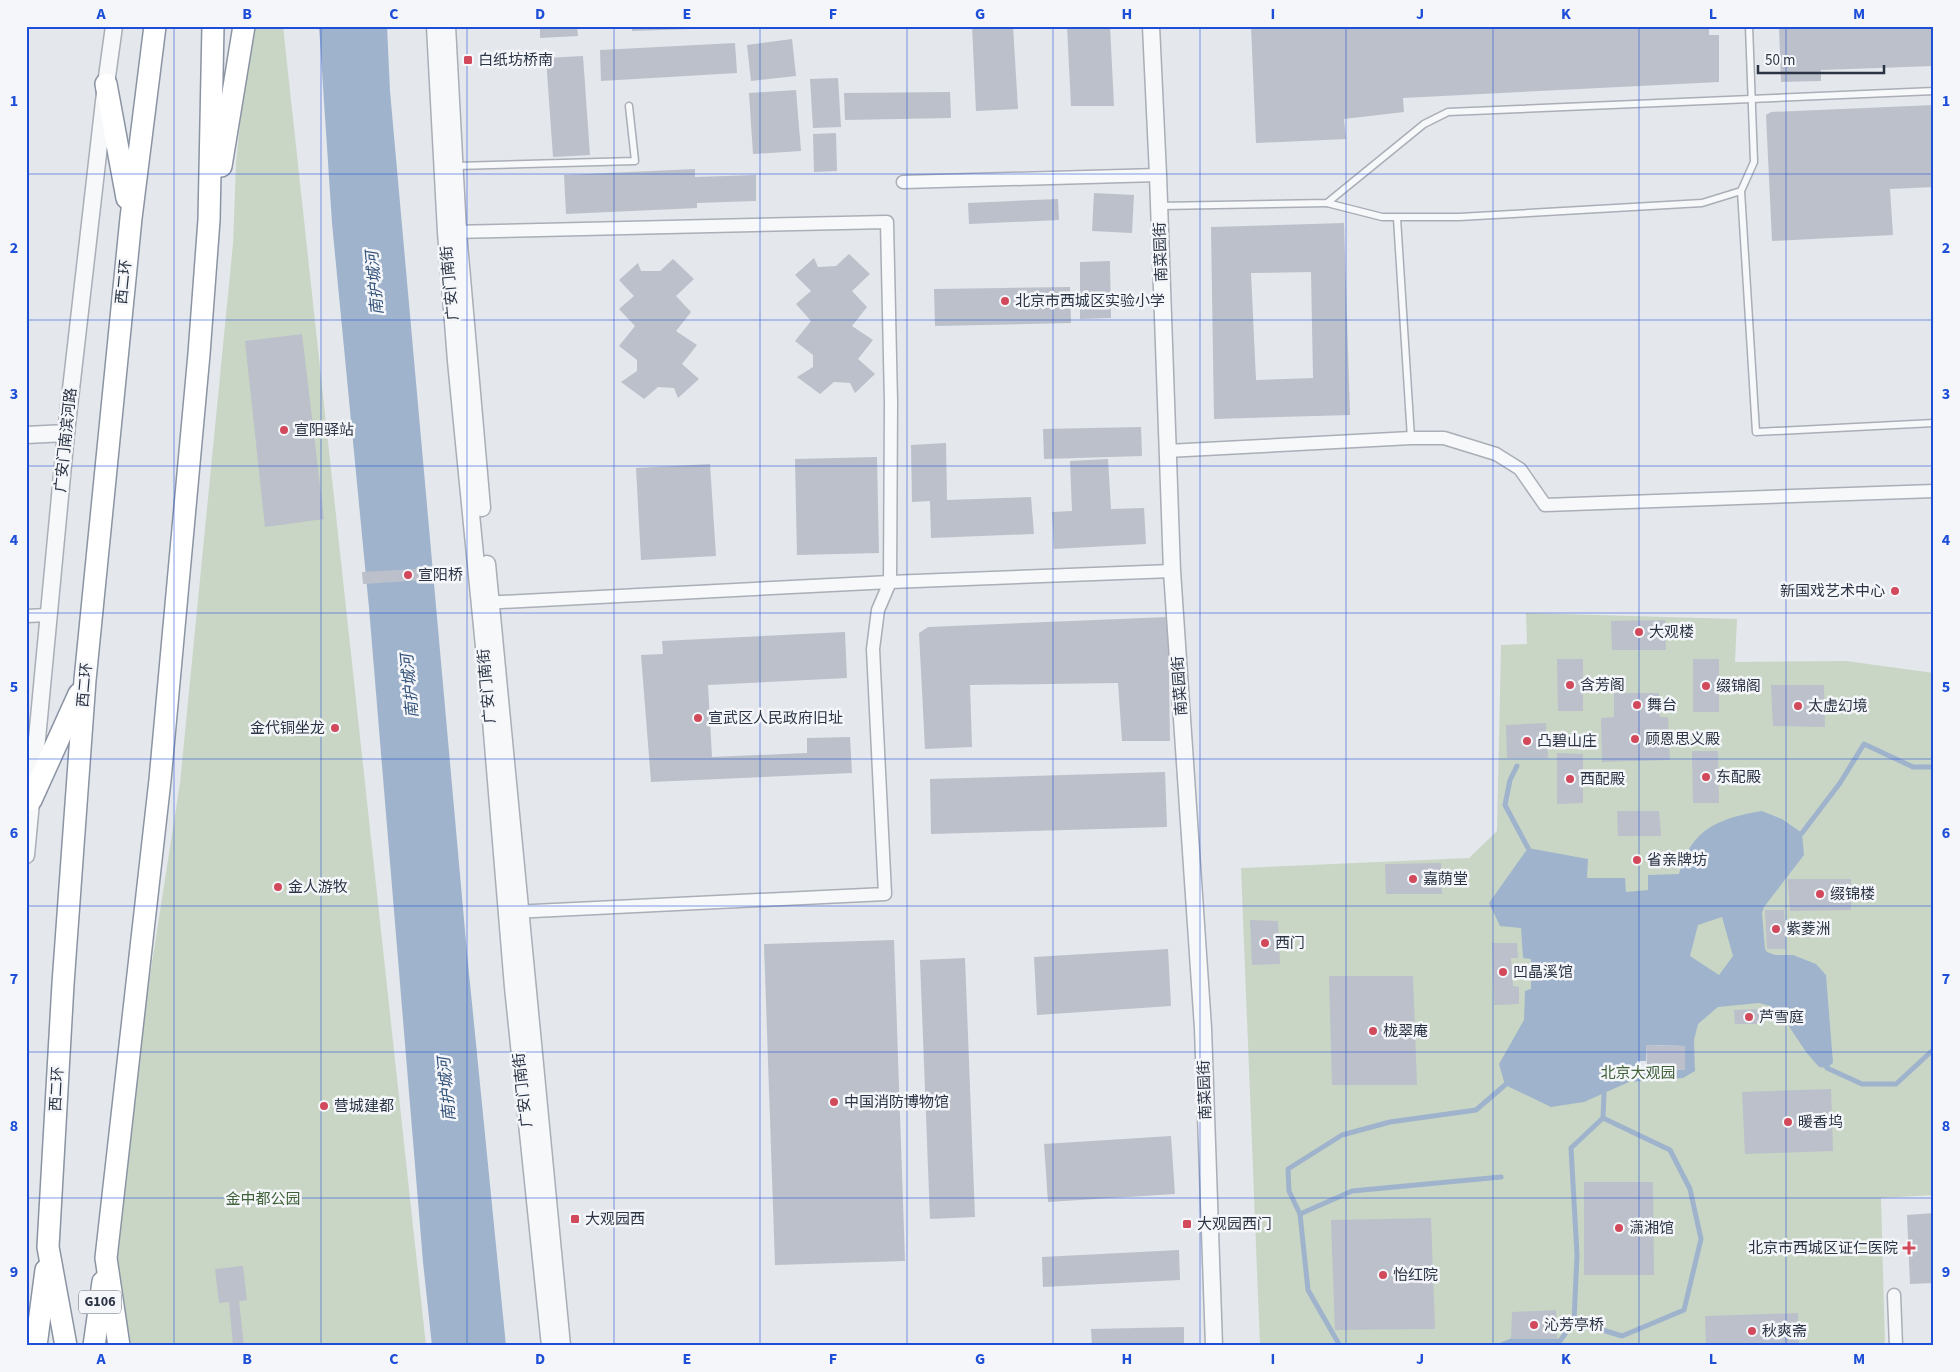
<svg xmlns="http://www.w3.org/2000/svg" width="1960" height="1372" viewBox="0 0 1960 1372" font-family="'Source Sans 3','Noto Sans SC',sans-serif">
<style>
.green{fill:#c9d6c5}
.water{fill:#9fb4cc;fill-rule:evenodd}
.pier{fill:#e4e7ec}
.lines{fill:none;stroke-linecap:round;stroke-linejoin:round}
.stream{stroke:#9fb4cc;stroke-width:5}
.building{fill:#bbc0ca;fill-rule:evenodd}
.service-casing{stroke:#a9aeb7;stroke-width:9}
.minor-casing{stroke:#a9aeb7;stroke-width:15}
.tertiary-casing{stroke:#a9aeb7;stroke-width:19}
.trunk-casing{stroke:#8b94a3;stroke-width:24}
.service{stroke:#f7f8fa;stroke-width:6}
.minor{stroke:#f7f8fa;stroke-width:12}
.tertiary{stroke:#f7f8fa;stroke-width:16}
.trunk{stroke:#fff;stroke-width:21}
.grid{fill:none;stroke:#1d4ed8;stroke-width:1;stroke-opacity:0.55}
.poi-dot{fill:#d1495b;stroke:#f4f6f9;stroke-width:2}
.labels{text-anchor:middle;dominant-baseline:central;stroke-width:5;stroke-linejoin:round;paint-order:stroke}
.shield{fill:#f4f6f9;stroke:#676e7b;stroke-width:1}
.shield-label{font-size:14px;font-weight:bold;fill:#2b3445}
.poi-label{font-size:15px;fill:#2b3445;stroke:#f4f6f9;text-anchor:start}
.street-label{font-size:15px;fill:#2b3445;stroke:#f4f6f9}
.park-label{font-size:15px;fill:#3f6138;stroke:#f4f6f9}
.water-label{font-size:16px;font-style:italic;fill:#34527a;stroke:#f4f6f9}
.neatline{fill:none;stroke:#1d4ed8;stroke-width:2}
.grid-label{font-size:16px;text-anchor:middle;font-weight:bold;fill:#1d4ed8}
</style>
<rect width="100%" height="100%" fill="#e4e7ec"/>
<!-- green -->
<g class="green">
<path d="M250 26H283L426 1346H119L106 1258 180 783 233 244 236 163Z"/>
<path d="M1526 613 1737 619 1735 662 1846 661 1934 673V1195L1881 1198 1885 1346H1260L1241 868 1469 858 1497 831 1501 645 1527 644Z"/>
</g>
<!-- water -->
<g class="water">
<path d="M319 26H387L390 91 467 953 506 1346H432L423 1262 369 608 332 223Z"/>
<path d="M1762 811 1782 819 1802 833 1804 855 1764 907 1762 913 1765 949 1767 952 1775 955H1793L1816 964 1826 975 1833 1063 1827 1068 1819 1067 1806 1052 1788 1025 1770 1006 1759 1003 1718 1007 1698 1024 1694 1040 1695 1071 1683 1078 1629 1082 1584 1102 1551 1107 1505 1085 1499 1064 1524 1020 1525 991 1531 989V959L1523 958 1521 928 1500 926 1489 903 1528 848 1588 859 1587 878H1625L1626 892 1648 890V875L1679 874C1691 828 1720 818 1762 811ZM1722 917 1733 956 1719 975 1690 956 1698 925Z"/>
</g>
<!-- pier -->
<path class="pier" d="M1646 1045 1685 1046V1070H1671V1079H1663V1070H1634L1635 1081 1629 1082 1628 1066H1637V1061H1646Z"/>
<g class="lines">
<!-- stream -->
<g class="stream">
<path d="M1517 766 1510 780 1505 805 1528 848"/>
<path d="M1802 833 1840 783 1864 744 1913 767H1934"/>
<path d="M1827 1068 1862 1084H1896L1934 1049"/>
<path d="M1300 1214 1352 1191 1501 1177"/>
<path d="M1574 1321 1622 1336 1684 1310 1701 1239 1690 1189 1670 1150 1603 1118"/>
<path d="M1340 1346 1308 1290 1300 1214 1289 1191 1288 1169 1342 1135 1390 1122 1476 1110 1505 1085"/>
<path d="M1499 1346 1511 1341H1560L1574 1321 1577 1255 1571 1148 1603 1118 1604 1093"/>
</g>
</g>
<!-- building -->
<g class="building">
<path d="M540 26H577L578 36 540 38Z"/>
<path d="M632 26H720V28L632 31Z"/>
<path d="M972 26H1013L1018 109 976 111Z"/>
<path d="M1067 26H1110L1114 106H1071Z"/>
<path d="M1251 26H1709V35H1719V82L1403 98 1404 112 1344 119 1346 139 1256 143Z"/>
<path d="M1779 26H1934V66L1821 70V81L1781 82Z"/>
<path d="M792 39 796 76 751 81 747 45Z"/>
<path d="M735 43 737 73 601 81 600 50Z"/>
<path d="M583 56 590 155 553 157 546 58Z"/>
<path d="M838 78 841 127 813 128 810 79Z"/>
<path d="M796 90 801 151 753 154 749 93Z"/>
<path d="M950 92 951 118 845 120 844 93Z"/>
<path d="M1934 105V187L1890 189 1893 235 1772 241 1766 115 1771 112Z"/>
<path d="M836 133 837 171 814 172 813 134Z"/>
<path d="M695 169V177L756 175V201L697 203V208L566 214 564 175Z"/>
<path d="M1094 193 1134 195 1132 233 1092 231Z"/>
<path d="M1058 199 1059 220 969 224 968 203Z"/>
<path d="M1344 223 1350 415 1214 419 1211 227ZM1311 272 1313 378 1256 380 1251 273Z"/>
<path d="M849 254 870 274 852 291 867 307 852 326 873 340 858 359 875 374 855 393 850 383 834 382 820 394 797 377 813 367V355L795 341 811 321 796 304 811 291 795 275 814 258 818 267 836 266Z"/>
<path d="M673 259 694 279 676 296 691 312 676 331 697 345 682 364 699 379 678 398 674 388 658 387 644 399 621 382 637 371V360L619 346 635 326 619 309 634 296 619 280 638 263 641 271H660Z"/>
<path d="M1110 261 1111 318 1080 319V262Z"/>
<path d="M1070 287 1071 323 935 326 934 289Z"/>
<path d="M302 334 324 519 265 527 245 341Z"/>
<path d="M1141 427 1142 456 1044 459 1043 429Z"/>
<path d="M946 443 947 500 1031 497 1034 534 931 538 930 501 912 502 911 445Z"/>
<path d="M877 457 879 553 797 555 795 459Z"/>
<path d="M1108 459 1111 509 1144 508 1146 544 1054 549 1052 512 1072 511 1070 461Z"/>
<path d="M710 464 716 556 641 560 636 468Z"/>
<path d="M454 567V578L363 584 362 572Z"/>
<path d="M1168 617 1170 741H1122L1118 683 970 685 972 747 925 749 919 633 928 627Z"/>
<path d="M1665 620 1666 650H1612L1611 621Z"/>
<path d="M845 632 847 678 708 685 712 757 807 753V738L850 737 852 773 651 782 641 655 663 654 662 641Z"/>
<path d="M1557 659H1583V711H1558Z"/>
<rect x="1693" y="659" width="26" height="53"/>
<path d="M1771 685H1824L1825 727 1773 726Z"/>
<path d="M1614 693H1659L1660 717H1668L1670 760 1602 762 1601 718 1614 717Z"/>
<path d="M1546 723 1548 758H1507L1506 725Z"/>
<path d="M1692 751H1718L1719 803H1693Z"/>
<path d="M1557 753 1583 754V803L1557 804Z"/>
<path d="M1165 772 1167 827 931 834 930 779Z"/>
<path d="M1617 811H1659L1661 836H1618Z"/>
<path d="M1441 863 1442 894H1386L1385 864Z"/>
<path d="M1788 879H1851V910L1790 911Z"/>
<path d="M1765 910H1784L1786 949H1767Z"/>
<path d="M1250 920 1278 921 1280 964 1252 965Z"/>
<path d="M894 940 905 1261 775 1265 764 944Z"/>
<path d="M1492 943H1517L1518 958H1511L1513 986 1519 987V1004L1494 1005Z"/>
<path d="M1168 949 1171 1006 1037 1015 1034 957Z"/>
<path d="M965 958 975 1217 930 1219 920 960Z"/>
<path d="M1329 976H1413L1417 1085H1332Z"/>
<path d="M1762 1009 1763 1024H1735L1734 1010Z"/>
<path d="M1646 1045 1685 1046V1070L1647 1069Z"/>
<path d="M1831 1089 1833 1151 1745 1154 1742 1092Z"/>
<path d="M1171 1136 1175 1194 1048 1202 1044 1144Z"/>
<path d="M1584 1182H1653L1654 1275H1584Z"/>
<path d="M1934 1213V1283L1910 1284 1907 1215Z"/>
<path d="M1431 1218 1435 1329 1335 1330 1331 1220Z"/>
<path d="M1179 1250 1180 1280 1043 1287 1042 1257Z"/>
<path d="M243 1266 247 1300 239 1301 244 1346H233L229 1302 219 1303 215 1269Z"/>
<path d="M1556 1310 1557 1338H1511L1512 1312Z"/>
<path d="M1798 1313 1799 1346H1706L1705 1316Z"/>
<path d="M1184 1327V1346H1092L1091 1329Z"/>
</g>
<g class="lines">
<!-- service casing -->
<g class="service-casing">
<g id="service">
<path d="M456 166 635 161 629 106"/>
<path d="M1741 191 1756 432 1934 423"/>
<path d="M1327 203 1382 217H1459L1702 203 1741 191 1754 162 1749 26"/>
<path d="M1160 206 1327 203 1424 124 1448 112 1934 91"/>
<path d="M1397 218 1411 438"/>
</g>
</g>
<!-- minor casing -->
<g class="minor-casing">
<g id="minor">
<path d="M903 182 1158 175"/>
<path d="M451 232 887 222 891 402 890 582 878 610 873 649 885 894 513 912"/>
<path d="M1167 451 1411 438H1444L1496 454 1520 469 1545 505 1934 491"/>
<path d="M483 603 890 582 1172 571"/>
<path d="M26 616 49 615"/>
<path d="M1894 1295 1896 1346"/>
</g>
</g>
<!-- tertiary casing -->
<g class="tertiary-casing">
<g id="tertiary">
<path d="M435 26 446 232 456 361 490 708 513 987 550 1346"/>
<path d="M447 26 458 232 482 508"/>
<path d="M1151 26 1158 175 1172 571 1203 1028 1214 1346"/>
<path d="M26 435 66 433"/>
<path d="M487 564 562 1346"/>
<path d="M26 855 66 433 106 84 114 26"/>
</g>
</g>
<!-- trunk casing -->
<g class="trunk-casing">
<g id="trunk">
<path d="M106 84 127 198"/>
<path d="M221 166 244 26"/>
<path d="M31 800 79 694"/>
<path d="M36 1346 46 1270"/>
<path d="M66 1346 48 1247 63 984 85 680 131 218 155 26"/>
<path d="M94 1346 103 1282"/>
<path d="M119 1346 106 1258 160 780 199 354 209 220 213 26"/>
</g>
</g>
<!-- service -->
<use href="#service" class="service"/>
<!-- minor -->
<use href="#minor" class="minor"/>
<!-- tertiary -->
<use href="#tertiary" class="tertiary"/>
<!-- trunk -->
<use href="#trunk" class="trunk"/>
</g>
<!-- grid -->
<path class="grid" d="M174 26V1346M321 26V1346M467 26V1346M614 26V1346M760 26V1346M907 26V1346M1053 26V1346M1200 26V1346M1346 26V1346M1493 26V1346M1639 26V1346M1786 26V1346M26 174H1934M26 320H1934M26 466H1934M26 613H1934M26 759H1934M26 906H1934M26 1052H1934M26 1198H1934"/>
<!-- markers -->
<g class="poi-dot">
<rect x="463" y="55" width="10" height="10" rx="2.5"/>
<circle cx="1005" cy="301" r="5"/>
<circle cx="284" cy="430" r="5"/>
<circle cx="408" cy="575" r="5"/>
<circle cx="1895" cy="591" r="5"/>
<circle cx="1639" cy="632" r="5"/>
<circle cx="1570" cy="685" r="5"/>
<circle cx="1706" cy="686" r="5"/>
<circle cx="1637" cy="705" r="5"/>
<circle cx="1798" cy="706" r="5"/>
<circle cx="698" cy="718" r="5"/>
<circle cx="335" cy="728" r="5"/>
<circle cx="1635" cy="739" r="5"/>
<circle cx="1527" cy="741" r="5"/>
<circle cx="1706" cy="777" r="5"/>
<circle cx="1570" cy="779" r="5"/>
<circle cx="1637" cy="860" r="5"/>
<circle cx="1413" cy="879" r="5"/>
<circle cx="278" cy="887" r="5"/>
<circle cx="1820" cy="894" r="5"/>
<circle cx="1776" cy="929" r="5"/>
<circle cx="1265" cy="943" r="5"/>
<circle cx="1503" cy="972" r="5"/>
<circle cx="1749" cy="1017" r="5"/>
<circle cx="1373" cy="1031" r="5"/>
<circle cx="834" cy="1102" r="5"/>
<circle cx="324" cy="1106" r="5"/>
<circle cx="1788" cy="1122" r="5"/>
<rect x="570" y="1214" width="10" height="10" rx="2.5"/>
<rect x="1182" y="1219" width="10" height="10" rx="2.5"/>
<circle cx="1619" cy="1228" r="5"/>
<path d="M1906.5 1240.5h5v5h5v5h-5v5h-5v-5h-5v-5h5z"/>
<circle cx="1383" cy="1275" r="5"/>
<circle cx="1534" cy="1325" r="5"/>
<circle cx="1752" cy="1331" r="5"/>
</g>
<g class="labels">
<!-- shield labels -->
<rect class="shield" x="79" y="1290.5" width="42" height="23" rx="4"/>
<g class="shield-label">
<text x="100" y="1302">G106</text>
</g>
<!-- poi labels -->
<g class="poi-label">
<text x="478" y="60">白纸坊桥南</text>
<text x="1015" y="301">北京市西城区实验小学</text>
<text x="294" y="430">宣阳驿站</text>
<text x="418" y="575">宣阳桥</text>
<text x="1885" y="591" text-anchor="end">新国戏艺术中心</text>
<text x="1649" y="632">大观楼</text>
<text x="1580" y="685">含芳阁</text>
<text x="1716" y="686">缀锦阁</text>
<text x="1647" y="705">舞台</text>
<text x="1808" y="706">太虚幻境</text>
<text x="708" y="718">宣武区人民政府旧址</text>
<text x="325" y="728" text-anchor="end">金代铜坐龙</text>
<text x="1645" y="739">顾恩思义殿</text>
<text x="1537" y="741">凸碧山庄</text>
<text x="1716" y="777">东配殿</text>
<text x="1580" y="779">西配殿</text>
<text x="1647" y="860">省亲牌坊</text>
<text x="1423" y="879">嘉荫堂</text>
<text x="288" y="887">金人游牧</text>
<text x="1830" y="894">缀锦楼</text>
<text x="1786" y="929">紫菱洲</text>
<text x="1275" y="943">西门</text>
<text x="1513" y="972">凹晶溪馆</text>
<text x="1759" y="1017">芦雪庭</text>
<text x="1383" y="1031">栊翠庵</text>
<text x="844" y="1102">中国消防博物馆</text>
<text x="334" y="1106">营城建都</text>
<text x="1798" y="1122">暖香坞</text>
<text x="585" y="1219">大观园西</text>
<text x="1197" y="1224">大观园西门</text>
<text x="1629" y="1228">潇湘馆</text>
<text x="1898" y="1248" text-anchor="end">北京市西城区证仁医院</text>
<text x="1393" y="1275">怡红院</text>
<text x="1544" y="1325">沁芳亭桥</text>
<text x="1762" y="1331">秋爽斋</text>
</g>
<!-- street labels -->
<g class="street-label">
<text transform="translate(1161 252) rotate(-92)">南菜园街</text>
<text transform="translate(124 282) rotate(-84)">西二环</text>
<text transform="translate(450 283) rotate(-95)">广安门南街</text>
<text transform="translate(66 440) rotate(-84)">广安门南滨河路</text>
<text transform="translate(85 685) rotate(-85)">西二环</text>
<text transform="translate(487 686) rotate(-95)">广安门南街</text>
<text transform="translate(1180 686) rotate(-94)">南菜园街</text>
<text transform="translate(57 1089) rotate(-87)">西二环</text>
<text transform="translate(523 1090) rotate(-96)">广安门南街</text>
<text transform="translate(1205 1090) rotate(-92)">南菜园街</text>
</g>
<!-- park labels -->
<g class="park-label">
<text x="1638" y="1073">北京大观园</text>
<text x="263" y="1199">金中都公园</text>
</g>
<!-- water labels -->
<g class="water-label">
<text transform="translate(375 283) rotate(-95)">南护城河</text>
<text transform="translate(410 686) rotate(-95)">南护城河</text>
<text transform="translate(447 1089) rotate(-95)">南护城河</text>
</g>
</g>
<!-- border -->
<rect width="1960" height="1372" fill="none" stroke="#f4f6f9" stroke-width="55"/>
<!-- scale -->
<path d="M1758 65v8h126v-8" fill="none" stroke="#2b3445" stroke-width="2.5"/>
<text x="1765" y="65" font-size="15" fill="#2b3445" stroke="#f4f6f9" stroke-width="4" paint-order="stroke">50 m</text>
<rect x="28" y="28" width="1904" height="1316" class="neatline"/>
<g class="grid-label">
<text x="101" y="19">A</text>
<text x="247" y="19">B</text>
<text x="394" y="19">C</text>
<text x="540" y="19">D</text>
<text x="687" y="19">E</text>
<text x="833" y="19">F</text>
<text x="980" y="19">G</text>
<text x="1127" y="19">H</text>
<text x="1273" y="19">I</text>
<text x="1420" y="19">J</text>
<text x="1566" y="19">K</text>
<text x="1713" y="19">L</text>
<text x="1859" y="19">M</text>
<text x="14" y="106">1</text>
<text x="1946" y="106">1</text>
<text x="14" y="253">2</text>
<text x="1946" y="253">2</text>
<text x="14" y="399">3</text>
<text x="1946" y="399">3</text>
<text x="14" y="545">4</text>
<text x="1946" y="545">4</text>
<text x="14" y="692">5</text>
<text x="1946" y="692">5</text>
<text x="14" y="838">6</text>
<text x="1946" y="838">6</text>
<text x="14" y="984">7</text>
<text x="1946" y="984">7</text>
<text x="14" y="1131">8</text>
<text x="1946" y="1131">8</text>
<text x="14" y="1277">9</text>
<text x="1946" y="1277">9</text>
<text x="101" y="1364">A</text>
<text x="247" y="1364">B</text>
<text x="394" y="1364">C</text>
<text x="540" y="1364">D</text>
<text x="687" y="1364">E</text>
<text x="833" y="1364">F</text>
<text x="980" y="1364">G</text>
<text x="1127" y="1364">H</text>
<text x="1273" y="1364">I</text>
<text x="1420" y="1364">J</text>
<text x="1566" y="1364">K</text>
<text x="1713" y="1364">L</text>
<text x="1859" y="1364">M</text>
</g>
</svg>
